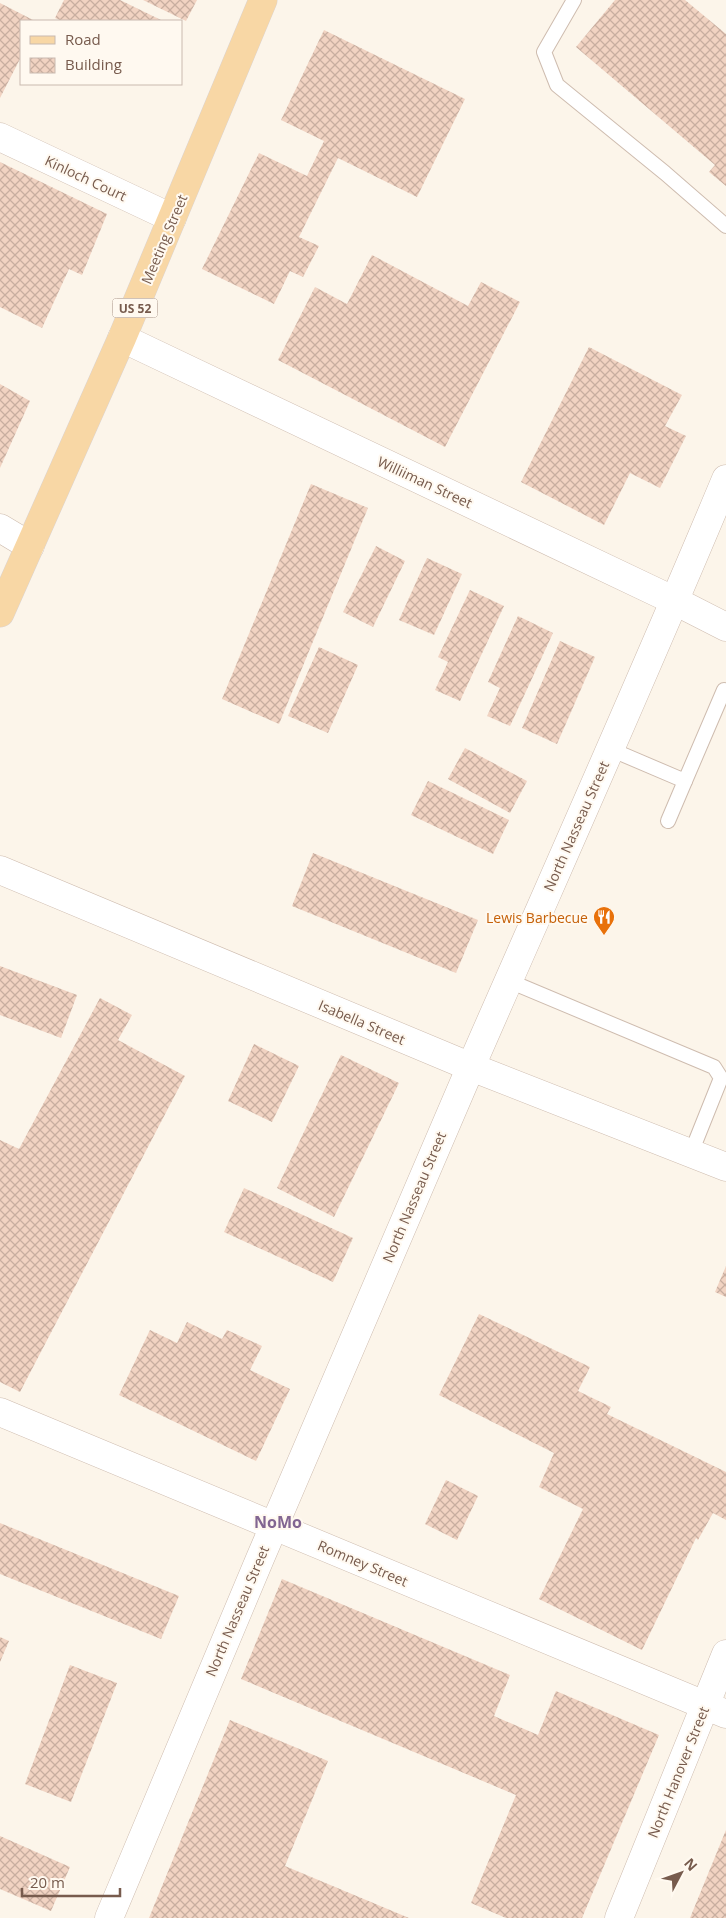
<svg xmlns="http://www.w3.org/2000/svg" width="726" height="1918" viewBox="0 0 726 1918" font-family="'Open Sans',sans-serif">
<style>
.building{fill:url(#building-cross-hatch)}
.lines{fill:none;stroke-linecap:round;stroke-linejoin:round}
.service-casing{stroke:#cebcaf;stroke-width:16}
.minor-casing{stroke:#cebcaf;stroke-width:29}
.tertiary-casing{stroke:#cebcaf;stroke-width:29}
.primary-casing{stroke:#dcd4d1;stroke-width:29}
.service{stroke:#fff;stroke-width:14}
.minor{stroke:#fff;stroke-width:28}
.tertiary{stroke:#fff;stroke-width:28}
.primary{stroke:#f8d7a5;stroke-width:28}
.labels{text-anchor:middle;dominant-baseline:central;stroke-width:4;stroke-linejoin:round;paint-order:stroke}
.shield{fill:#fff9f0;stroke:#a08a7e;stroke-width:1}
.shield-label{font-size:12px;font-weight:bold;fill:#775b4d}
.street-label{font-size:14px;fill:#775b4d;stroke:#fff9f0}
.food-label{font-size:14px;fill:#c56008;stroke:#fff9f0;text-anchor:end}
.quarter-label{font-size:16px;font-weight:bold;fill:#826692;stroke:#fff9f0}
</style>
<defs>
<pattern id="building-cross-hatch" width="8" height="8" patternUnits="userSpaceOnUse" patternTransform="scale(1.25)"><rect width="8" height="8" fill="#f1d3c2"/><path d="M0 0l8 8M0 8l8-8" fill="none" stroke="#c8aea0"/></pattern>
</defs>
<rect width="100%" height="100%" fill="#fcf5ea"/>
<!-- building -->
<g class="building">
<path d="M64 0H120L163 21H62L55 18Z"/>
<path d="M143 0H197L186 21Z"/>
<path d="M615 0H685L726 34V186L709 172 715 165 576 47Z"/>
<path d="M0 3 35 21H21V57L0 98Z"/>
<path d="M324 30 465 99 417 197 338 158 299 237 319 246 303 277 290 271 274 304 202 269 259 153 307 176 324 141 281 120Z"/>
<path d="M0 162 107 214 82 275 69 269 42 328 0 307Z"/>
<path d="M372 255 468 306 481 282 520 302 445 447 278 360 315 287 347 304Z"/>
<path d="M589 347 682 395 665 426 686 436 660 488 630 473 604 525 521 482Z"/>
<path d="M0 384 30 401 0 468Z"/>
<path d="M311 484 368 508 279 724 222 699Z"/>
<path d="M376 546 405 561 373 627 343 612Z"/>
<path d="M427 558 462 574 434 635 399 620Z"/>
<path d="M470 590 504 606 460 701 435 690 448 662 438 657Z"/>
<path d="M518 616 553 633 510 726 487 716 500 688 488 682Z"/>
<path d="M560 641 595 657 557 744 522 728Z"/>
<path d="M319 647 358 665 328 733 288 716Z"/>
<path d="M465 748 527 781 510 813 448 779Z"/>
<path d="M428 781 509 820 493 854 411 815Z"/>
<path d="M313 853 478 920 456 973 292 906Z"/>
<path d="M0 966 77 995 61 1038 0 1015Z"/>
<path d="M100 998 132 1015 118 1040 185 1076 20 1392 0 1382V1140L19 1149Z"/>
<path d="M254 1044 299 1066 272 1122 228 1101Z"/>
<path d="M341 1055 399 1083 334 1217 277 1188Z"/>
<path d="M244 1188 353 1238 333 1282 224 1232Z"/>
<path d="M726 1266V1297L715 1292Z"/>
<path d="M479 1314 590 1367 578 1391 611 1407 607 1414 726 1472V1520L713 1513 698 1540 696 1538 642 1650 539 1599 583 1509 539 1487 554 1453 439 1395Z"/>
<path d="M187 1322 222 1339 227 1330 262 1346 250 1370 290 1389 256 1461 119 1395 150 1330 177 1343Z"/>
<path d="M446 1480 478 1496 457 1540 425 1524Z"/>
<path d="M0 1523 179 1596 161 1639 0 1574Z"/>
<path d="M282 1579 510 1675 494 1716 538 1735 556 1691 659 1735 582 1918H506L471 1903 516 1795 241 1679Z"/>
<path d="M0 1637 9 1641 0 1662Z"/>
<path d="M70 1665 117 1683 71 1802 25 1784Z"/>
<path d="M230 1720 328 1761 285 1866 409 1918H149Z"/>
<path d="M726 1830V1918H690Z"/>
<path d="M0 1836 70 1867 51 1911 0 1889Z"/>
</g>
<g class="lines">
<!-- service casing -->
<g class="service-casing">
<g id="service">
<path d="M574 0 544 52 557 85 665 173 726 226"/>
<path d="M610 749 685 781 724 690"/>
<path d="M668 821 685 781"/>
<path d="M509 981 714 1067 721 1078 691 1153"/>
</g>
</g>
<!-- minor casing -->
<g class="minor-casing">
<g id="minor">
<path d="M0 137 172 218"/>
<path d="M122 338 675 601 726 627"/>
<path d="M0 528 30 546"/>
<path d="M0 870 471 1067 726 1167"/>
<path d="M109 1918C227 1635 347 1352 469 1071 555 874 643 678 726 479"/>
<path d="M619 1918 726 1654"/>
</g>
</g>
<!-- tertiary casing -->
<g class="tertiary-casing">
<path id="tertiary" d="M0 1412 726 1714"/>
</g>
<!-- primary casing -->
<g class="primary-casing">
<path id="primary" d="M0 613 122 338 263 0"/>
</g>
<!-- service -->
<use href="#service" class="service"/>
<!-- minor -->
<use href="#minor" class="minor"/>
<!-- tertiary -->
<use href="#tertiary" class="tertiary"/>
<!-- primary -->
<use href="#primary" class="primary"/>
</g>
<!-- icons -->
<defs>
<g id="restaurant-pin" transform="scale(1.125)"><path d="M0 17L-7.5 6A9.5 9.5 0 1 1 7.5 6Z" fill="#e8710a" stroke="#fff9f0"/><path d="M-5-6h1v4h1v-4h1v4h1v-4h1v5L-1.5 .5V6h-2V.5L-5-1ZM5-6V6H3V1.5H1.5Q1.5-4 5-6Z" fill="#fff"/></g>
</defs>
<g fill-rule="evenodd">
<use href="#restaurant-pin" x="604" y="917"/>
</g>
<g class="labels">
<!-- shield labels -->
<rect class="shield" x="112.5" y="298.5" width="45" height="19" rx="4"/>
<g class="shield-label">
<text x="135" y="308">US 52</text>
</g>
<!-- street labels -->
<g class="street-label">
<text transform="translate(86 178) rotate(25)">Kinloch Court</text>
<text transform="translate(164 239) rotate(-67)">Meeting Street</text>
<text transform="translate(425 482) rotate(25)">Williiman Street</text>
<text transform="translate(576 826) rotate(-66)">North Nasseau Street</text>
<text transform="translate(362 1022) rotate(23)">Isabella Street</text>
<text transform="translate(414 1197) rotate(-67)">North Nasseau Street</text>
<text transform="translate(363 1563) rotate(23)">Romney Street</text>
<text transform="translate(237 1611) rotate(-67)">North Nasseau Street</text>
<text transform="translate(678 1772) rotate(-68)">North Hanover Street</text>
</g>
<!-- food labels -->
<g class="food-label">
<text x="588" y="917">Lewis Barbecue</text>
</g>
<!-- quarter labels -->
<g class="quarter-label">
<text x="278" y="1522">NoMo</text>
</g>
</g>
<!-- legend -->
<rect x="20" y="20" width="162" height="65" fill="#fff9f0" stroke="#c9baaf"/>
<rect x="30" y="36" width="25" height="8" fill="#f8d7a5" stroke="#c9baaf"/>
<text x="65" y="45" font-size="15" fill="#775b4d">Road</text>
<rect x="30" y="58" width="25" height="15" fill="url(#building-cross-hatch)" stroke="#c9baaf"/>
<text x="65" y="70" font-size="15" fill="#775b4d">Building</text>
<!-- north arrow -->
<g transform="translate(681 1873) rotate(49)" stroke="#fff9f0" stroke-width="4" paint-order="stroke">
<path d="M0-4L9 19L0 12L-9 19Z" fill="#775b4d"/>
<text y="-8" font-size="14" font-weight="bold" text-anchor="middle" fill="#775b4d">N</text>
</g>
<!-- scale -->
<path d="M22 1888v8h98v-8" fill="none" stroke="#775b4d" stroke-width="2.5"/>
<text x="30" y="1888" font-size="15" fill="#775b4d" stroke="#fff9f0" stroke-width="4" paint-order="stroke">20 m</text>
</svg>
